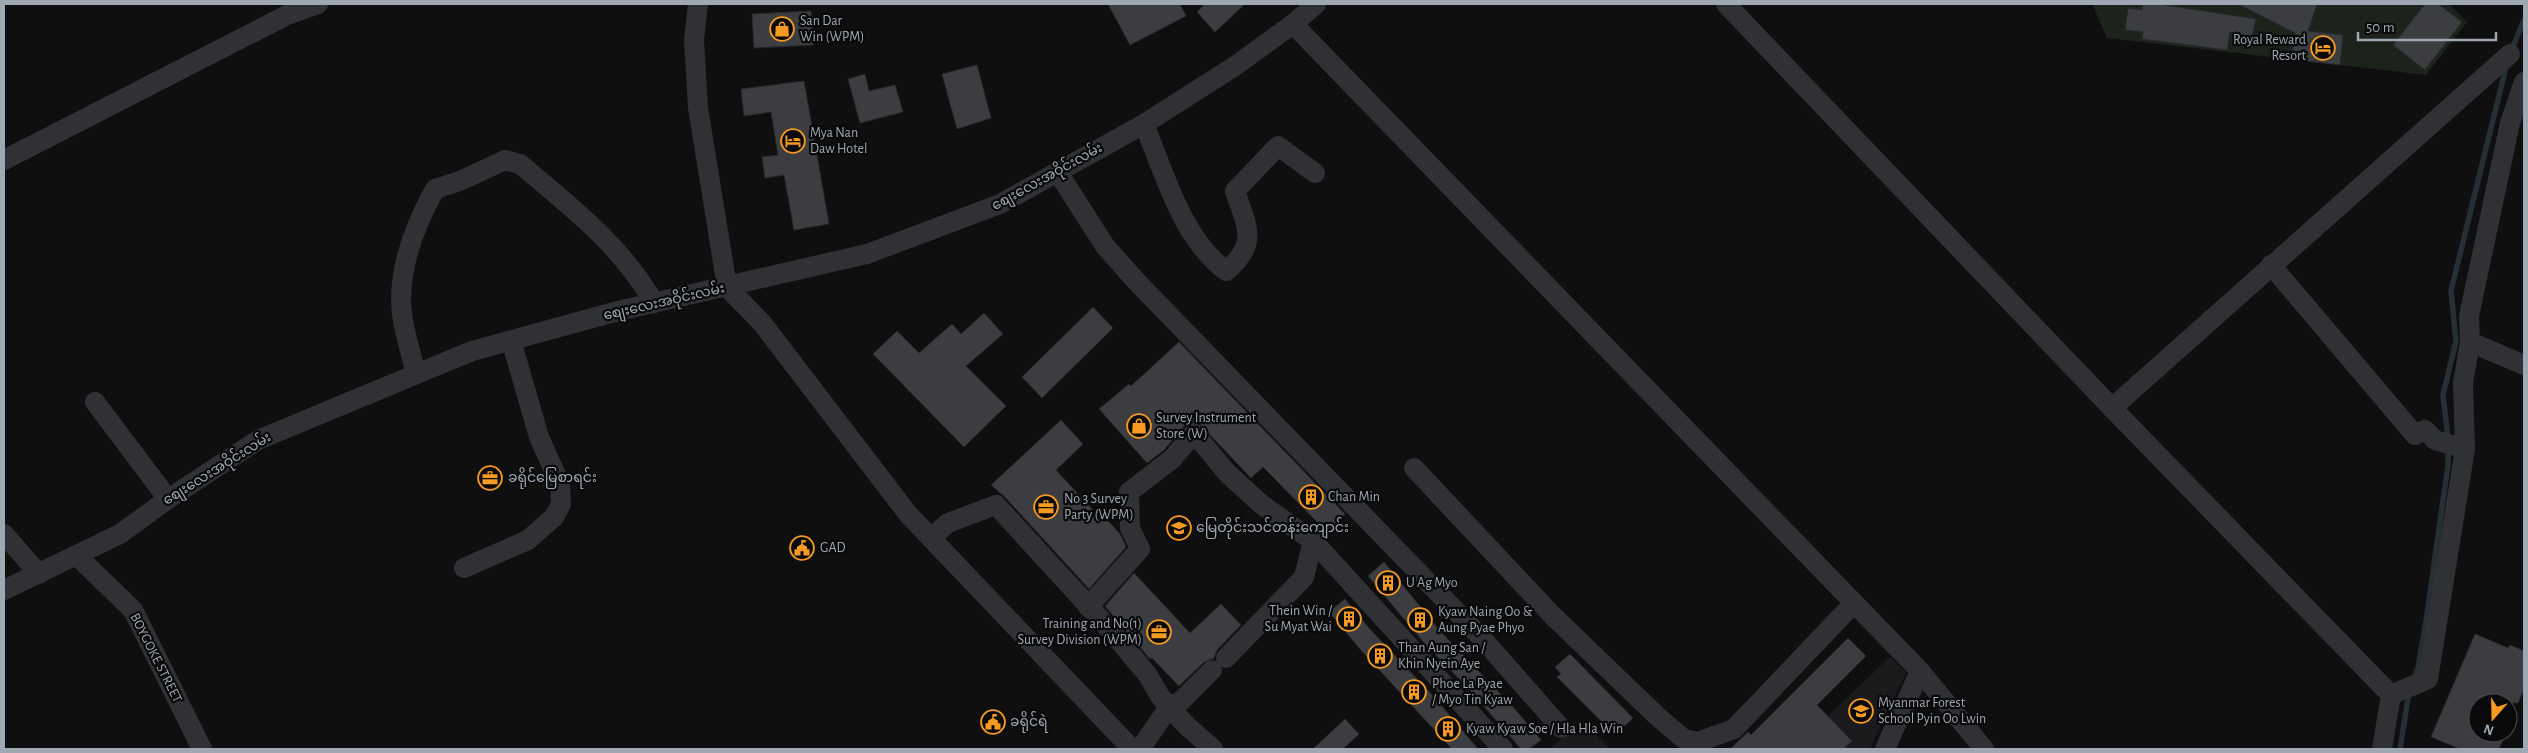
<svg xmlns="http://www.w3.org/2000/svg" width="2528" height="753" viewBox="0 0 2528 753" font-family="'Alegreya Sans','Noto Sans Myanmar',sans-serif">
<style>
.built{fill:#1b1b1d}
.green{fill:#1b231b}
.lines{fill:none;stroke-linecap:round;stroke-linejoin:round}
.stream{stroke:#252f34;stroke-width:5.5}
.building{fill:#3b3d40;stroke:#29292c}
.minor{stroke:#303135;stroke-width:20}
.labels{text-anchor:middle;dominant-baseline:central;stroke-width:4.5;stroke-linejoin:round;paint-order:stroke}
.poi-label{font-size:14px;fill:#9fa7b2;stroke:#0a0a0b;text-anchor:start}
.street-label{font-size:14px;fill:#9fa7b2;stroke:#0a0a0b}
</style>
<rect width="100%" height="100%" fill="#0f0f10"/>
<!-- built -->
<g class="built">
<path d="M1890 657 1906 673 1870 749H1793Z"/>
<path d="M1582 720 1610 749H1550Z"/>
</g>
<!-- green -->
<path class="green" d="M2092 4H2449L2467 22 2426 75 2107 38Z"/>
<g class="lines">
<!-- stream -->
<g class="stream">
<path d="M2511 51 2524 20"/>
<path d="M2448 439 2443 395 2456 341 2451 291 2506 67"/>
<path d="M2414 679 2418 668 2426 621 2448 465V449"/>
<path d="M2400 749 2409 692"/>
</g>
</g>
<!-- building -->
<g class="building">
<path d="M1108 4H1180L1186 16 1130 45Z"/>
<path d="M1205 4H1245L1215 32 1197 12Z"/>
<path d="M2143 4H2158L2256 19 2252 37 2230 32 2227 50 2142 39 2143 32 2125 30 2128 8 2142 10Z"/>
<path d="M2238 4H2317L2308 31 2343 35 2340 65 2292 59 2295 33Z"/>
<path d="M2425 4H2438L2462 22 2425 70 2393 45Z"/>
<path d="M811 11 813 45 754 48 752 14Z"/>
<path d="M977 65 991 118 957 129 942 74Z"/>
<path d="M865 74 869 91 895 85 903 112 860 123 848 79Z"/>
<path d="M804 81 829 224 794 230 784 175 765 178 762 157 778 155 771 112 744 116 741 89Z"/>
<path d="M1093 307 1113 328 1042 398 1022 377Z"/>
<path d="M984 313 1003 334 966 366 1006 406 964 447 873 354 897 331 919 353 952 324 961 334Z"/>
<path d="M1179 342 1345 514 1327 532 1263 467 1251 478 1198 422H1191L1185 425 1164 450 1147 463 1099 409 1129 384 1131 386Z"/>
<path d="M1061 420 1083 444 1056 470 1104 522 1107 520 1120 534 1126 547 1089 589 1005 497 991 485Z"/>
<path d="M1384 562 1439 630 1514 708 1541 740 1529 749H1521L1467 687 1425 644 1368 576Z"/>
<path d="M1134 573 1190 633 1221 604 1241 625 1217 650 1214 658 1204 662 1179 686 1152 658 1150 659 1105 606Z"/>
<path d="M1345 599 1368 627 1436 699 1478 749H1452L1360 649 1329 612Z"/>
<path d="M2475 634 2508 648 2510 645 2524 651V689L2518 703H2478V733H2506L2499 749H2460L2431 737Z"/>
<path d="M1848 638 1866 656 1817 705 1852 741 1843 749H1730L1748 732 1751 735Z"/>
<path d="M1570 654 1633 718 1617 733 1611 726 1607 727 1557 677 1561 674 1555 667Z"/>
<path d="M1345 719 1359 734 1343 749H1313Z"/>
</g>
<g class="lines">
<!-- minor -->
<g class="minor">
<path d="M698 4 694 40 698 108 727 287 762 323 908 514 1132 749"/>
<path d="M1726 4 2112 408 2391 695"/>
<path d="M1293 24 1920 671 1984 749"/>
<path d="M1144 124C1165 174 1181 237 1226 271 1259 244 1247 226 1235 191L1278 146 1315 173"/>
<path d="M4 160 287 15 318 4"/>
<path d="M1057 171 1105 246 1137 282 1480 636 1561 728"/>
<path d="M2271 265 2415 435 2425 430 2435 440 2465 449"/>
<path d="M2470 342 2524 365"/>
<path d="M416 374C411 354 405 334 402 314 397 271 415 225 435 189L460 181 505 160 520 164C570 206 622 246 654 303"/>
<path d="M95 402 168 499"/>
<path d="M2112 408 2510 54"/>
<path d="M1414 468 1552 615 1657 716 1684 739 1698 742 1734 729 1854 603"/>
<path d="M4 534 39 574"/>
<path d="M931 538 948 523 996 505 1105 624 1147 674 1160 696 1169 707 1181 701 1212 670"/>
<path d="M76 555 133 610 202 749"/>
<path d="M464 568 528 540 554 517 561 504 560 484 539 437 511 340"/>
<path d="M4 590 120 534 168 499 258 440 472 351 618 311 867 254 1000 204 1144 124 1235 66 1293 24 1316 4"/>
<path d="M1088 607 1140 549 1130 528 1129 492 1172 459 1194 433 1227 473 1261 504 1313 541"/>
<path d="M1226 658 1304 577 1313 541 1503 749"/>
<path d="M1140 749 1169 707 1187 726 1213 749"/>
<path d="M1885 749 1920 671"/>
<path d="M2382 749 2391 695 2428 679 2465 449 2463 383 2470 342 2469 316 2510 123 2524 82"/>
</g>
</g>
<!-- icons -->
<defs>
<g id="shop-ring" transform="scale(1.25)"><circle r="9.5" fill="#0a0a0b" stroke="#f69a21" stroke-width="1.5"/><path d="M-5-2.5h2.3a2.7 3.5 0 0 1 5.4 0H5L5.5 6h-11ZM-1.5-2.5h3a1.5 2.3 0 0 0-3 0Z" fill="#f69a21"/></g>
<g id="hotel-ring" transform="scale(1.25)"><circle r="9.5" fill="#0a0a0b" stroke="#f69a21" stroke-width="1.5"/><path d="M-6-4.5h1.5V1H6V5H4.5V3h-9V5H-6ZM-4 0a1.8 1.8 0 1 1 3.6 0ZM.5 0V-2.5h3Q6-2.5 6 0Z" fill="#f69a21"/></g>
<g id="office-ring" transform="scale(1.25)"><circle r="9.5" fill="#0a0a0b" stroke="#f69a21" stroke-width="1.5"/><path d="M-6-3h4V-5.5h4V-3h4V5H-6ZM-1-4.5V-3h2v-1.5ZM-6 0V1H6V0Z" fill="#f69a21"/></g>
<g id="building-ring" transform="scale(1.25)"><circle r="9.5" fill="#0a0a0b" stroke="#f69a21" stroke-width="1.5"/><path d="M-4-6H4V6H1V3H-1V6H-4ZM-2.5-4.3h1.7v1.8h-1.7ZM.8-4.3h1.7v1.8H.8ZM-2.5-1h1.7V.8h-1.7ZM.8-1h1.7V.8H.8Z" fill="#f69a21"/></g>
<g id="school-ring" transform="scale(1.25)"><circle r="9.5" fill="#0a0a0b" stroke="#f69a21" stroke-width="1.5"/><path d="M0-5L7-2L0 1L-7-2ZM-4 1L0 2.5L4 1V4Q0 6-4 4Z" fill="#f69a21"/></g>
<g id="civic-ring" transform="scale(1.25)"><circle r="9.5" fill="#0a0a0b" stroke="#f69a21" stroke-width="1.5"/><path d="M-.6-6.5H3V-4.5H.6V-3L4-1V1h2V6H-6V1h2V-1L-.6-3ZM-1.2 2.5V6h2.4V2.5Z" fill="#f69a21"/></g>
</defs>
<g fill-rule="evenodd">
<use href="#shop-ring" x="782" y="29"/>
<use href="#hotel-ring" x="2323" y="48"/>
<use href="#hotel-ring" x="793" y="141"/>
<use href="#shop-ring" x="1139" y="426"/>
<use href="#office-ring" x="490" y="478"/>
<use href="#building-ring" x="1311" y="497"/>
<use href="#office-ring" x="1046" y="507"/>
<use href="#school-ring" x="1179" y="528"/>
<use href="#civic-ring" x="802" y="548"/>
<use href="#building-ring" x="1388" y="583"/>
<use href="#building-ring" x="1349" y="619"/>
<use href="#building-ring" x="1420" y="620"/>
<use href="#office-ring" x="1159" y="632"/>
<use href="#building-ring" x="1380" y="656"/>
<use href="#building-ring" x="1414" y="692"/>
<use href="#school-ring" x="1861" y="711"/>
<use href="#civic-ring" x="993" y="722"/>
<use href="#building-ring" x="1448" y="729"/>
</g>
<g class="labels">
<!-- poi labels -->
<g class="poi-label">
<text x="800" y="21">San Dar<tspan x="800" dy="16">Win (WPM)</tspan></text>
<text x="2306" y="40" text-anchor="end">Royal Reward<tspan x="2306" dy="16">Resort</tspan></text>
<text x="810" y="133">Mya Nan<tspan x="810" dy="16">Daw Hotel</tspan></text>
<text x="1156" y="418">Survey Instrument<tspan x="1156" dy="16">Store (W)</tspan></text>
<text x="508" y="478">ခရိုင်မြေစာရင်း</text>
<text x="1328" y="497">Chan Min</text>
<text x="1064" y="499">No 3 Survey<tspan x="1064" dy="16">Party (WPM)</tspan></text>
<text x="1196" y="528">မြေတိုင်းသင်တန်းကျောင်း</text>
<text x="820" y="548">GAD</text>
<text x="1406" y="583">U Ag Myo</text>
<text x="1332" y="611" text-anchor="end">Thein Win /<tspan x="1332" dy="16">Su Myat Wai</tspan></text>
<text x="1438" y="612">Kyaw Naing Oo &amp;<tspan x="1438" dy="16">Aung Pyae Phyo</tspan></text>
<text x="1142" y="624" text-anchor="end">Training and No(1)<tspan x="1142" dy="16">Survey Division (WPM)</tspan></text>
<text x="1398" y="648">Than Aung San /<tspan x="1398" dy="16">Khin Nyein Aye</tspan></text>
<text x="1432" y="684">Phoe La Pyae<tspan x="1432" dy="16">/ Myo Tin Kyaw</tspan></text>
<text x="1878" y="703">Myanmar Forest<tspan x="1878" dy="16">School Pyin Oo Lwin</tspan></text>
<text x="1010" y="722">ခရိုင်ရဲ</text>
<text x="1466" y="729">Kyaw Kyaw Soe / Hla Hla Win</text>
</g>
<!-- street labels -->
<g class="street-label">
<text transform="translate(1047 177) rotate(-29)">စျေးလေးအဝိုင်းလမ်း</text>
<text transform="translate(664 302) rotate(-13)">စျေးလေးအဝိုင်းလမ်း</text>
<text transform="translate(217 469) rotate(-32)">စျေးလေးအဝိုင်းလမ်း</text>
<text transform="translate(156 658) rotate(63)">BOYGOKE STREET</text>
</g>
</g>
<!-- border -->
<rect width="2528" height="753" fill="none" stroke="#9fa7b2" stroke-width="10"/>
<!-- north arrow -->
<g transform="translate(2493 718) rotate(200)"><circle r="24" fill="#0a0a0b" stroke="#46494e"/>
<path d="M0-4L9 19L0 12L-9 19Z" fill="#f69a21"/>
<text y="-8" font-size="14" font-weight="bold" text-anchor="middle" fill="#9fa7b2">N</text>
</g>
<!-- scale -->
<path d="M2358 32v8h138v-8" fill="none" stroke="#9fa7b2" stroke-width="2.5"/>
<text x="2366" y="32" font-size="15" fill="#9fa7b2" stroke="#0a0a0b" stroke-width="4" paint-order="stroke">50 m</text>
</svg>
